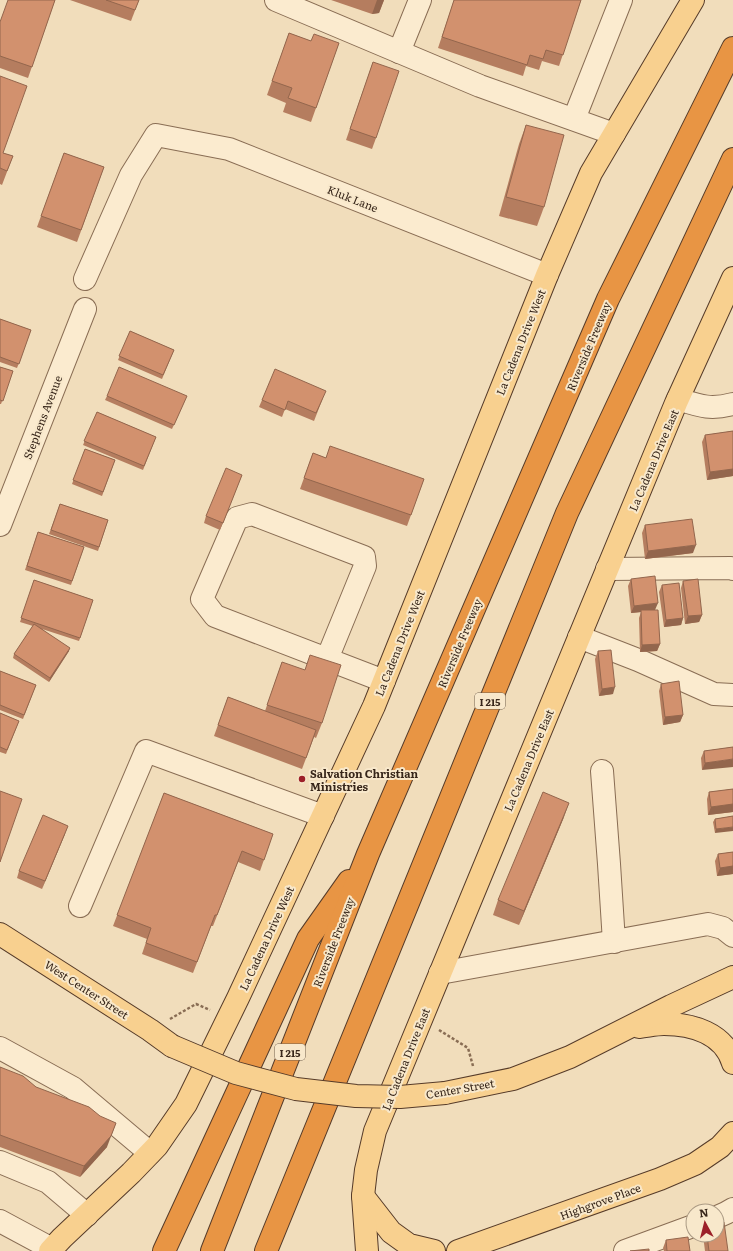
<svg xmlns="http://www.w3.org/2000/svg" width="733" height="1251" viewBox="0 0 733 1251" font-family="Literata,serif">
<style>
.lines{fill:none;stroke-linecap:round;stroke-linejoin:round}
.minor-casing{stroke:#896d54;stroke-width:24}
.major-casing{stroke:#563b29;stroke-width:24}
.highway-casing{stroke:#563b29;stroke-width:24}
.path{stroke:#896d54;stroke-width:2.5;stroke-dasharray:3 2;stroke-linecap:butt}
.minor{stroke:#fbebcf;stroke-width:22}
.major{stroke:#f8d08f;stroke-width:22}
.highway{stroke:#e89544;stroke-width:22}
.major-bridge-casing{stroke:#563b29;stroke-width:24;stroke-linecap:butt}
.major-bridge{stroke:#f8d08f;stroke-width:22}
.wall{fill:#b57d5f}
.shaded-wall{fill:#93664d}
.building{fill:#d2916e;stroke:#93664d}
.poi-dot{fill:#9c2029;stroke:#f8e8cb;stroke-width:1.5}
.labels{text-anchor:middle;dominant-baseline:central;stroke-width:4;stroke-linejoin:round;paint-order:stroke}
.shield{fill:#f8e8cb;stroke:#71604f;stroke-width:1}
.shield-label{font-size:10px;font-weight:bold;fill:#37261a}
.street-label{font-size:11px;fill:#37261a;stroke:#f8e8cb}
.poi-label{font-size:11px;font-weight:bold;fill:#37261a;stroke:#f8e8cb;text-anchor:start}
</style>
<rect width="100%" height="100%" fill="#f1ddbb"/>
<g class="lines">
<!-- minor casing -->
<g class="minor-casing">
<g id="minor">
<path d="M276 0 480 86 614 134"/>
<path d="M399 52 420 0"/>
<path d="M574 119 621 0"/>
<path d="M85 279 131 175 156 135 229 149 547 275"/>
<path d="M678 399C700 406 710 410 733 404"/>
<path d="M0 525 85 309"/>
<path d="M607 569 731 568 733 569"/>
<path d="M579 637 638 660 714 694 733 695"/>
<path d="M327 659 365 566 364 557 252 514 237 518 202 599 215 616 384 681"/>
<path d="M602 771 609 864 614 942"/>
<path d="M80 906 146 751 323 816"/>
<path d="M440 973 708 924 723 928 733 936"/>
<path d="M0 1048 73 1088 150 1153"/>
<path d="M0 1162 48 1182 87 1215"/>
<path d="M717 1217 726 1213 733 1209"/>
<path d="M0 1221 52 1249"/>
<path d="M625 1251 693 1226"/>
</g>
</g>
<!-- major casing -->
<g class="major-casing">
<g id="major">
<path d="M0 934 150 1030 172 1046"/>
<path d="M639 1027C648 1026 656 1024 664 1024 692 1024 724 1033 733 1063"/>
<path d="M445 1093 513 1079 570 1057 671 1006 733 977"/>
<path d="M363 1196 391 1232 409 1245 434 1251"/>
<path d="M50 1251 62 1238 131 1173 157 1146 186 1104 238 998 374 706 547 275 591 173 693 0"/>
<path d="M367 1251 363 1196 366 1170 375 1131 676 403 733 278"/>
<path d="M458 1251 660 1179 695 1164 720 1147 733 1133"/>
</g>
</g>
<!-- highway casing -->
<g class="highway-casing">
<g id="highway">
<path d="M164 1251 308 939 349 881"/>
<path d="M212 1251 368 854 608 299 733 48"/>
<path d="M266 1251 567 513 733 159"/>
</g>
</g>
<!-- path -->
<g class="path">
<path d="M170 1019 196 1004 210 1010"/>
<path d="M439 1030 468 1048 473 1066"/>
</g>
<!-- minor -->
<use href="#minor" class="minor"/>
<!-- major -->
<use href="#major" class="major"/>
<!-- highway -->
<use href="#highway" class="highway"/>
<!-- major-bridge casing -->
<g class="major-bridge-casing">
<path id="major-bridge" d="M172 1046 236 1073 296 1089 356 1096 400 1097 445 1093"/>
</g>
<!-- major-bridge -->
<use href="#major-bridge" class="major-bridge"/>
</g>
<!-- wall -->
<g class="wall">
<path d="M55 0 28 78 0 68V22Z"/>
<path d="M70 0H139L131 21Z"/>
<path d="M331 0H384L379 13 372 14Z"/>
<path d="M454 0H581L559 66 542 61 539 70 526 66 523 76 438 48Z"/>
<path d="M289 33 311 41 339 43 311 122 283 112 286 103 267 95Z"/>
<path d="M373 62 376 138 372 149 346 140Z"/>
<path d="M0 76 3 153 13 156 2 185 0 184Z"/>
<path d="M526 125 544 207 537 226 499 216 519 144Z"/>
<path d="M64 153 104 167 77 242 37 227Z"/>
<path d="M0 319 31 330 17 368 0 362Z"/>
<path d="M130 331 174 350 162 379 118 360Z"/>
<path d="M0 367 13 371 1 404H0Z"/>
<path d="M107 396 185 400 172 429 105 400Z"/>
<path d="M323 398 314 421 285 409 282 417 259 407 262 400Z"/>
<path d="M97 412 156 437 143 470 83 445Z"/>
<path d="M733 431V476L707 480 702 442 705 435Z"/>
<path d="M85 449 115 460 102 496 72 484Z"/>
<path d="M313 453 326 458 424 479 407 526 300 489Z"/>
<path d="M242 475 220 530 204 523 206 516Z"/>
<path d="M60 504 108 520 98 551 49 534Z"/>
<path d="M645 525 693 553 645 559 642 533Z"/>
<path d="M38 532 84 547 71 585 25 570Z"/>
<path d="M631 579 655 610 660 644 657 651 640 652 639 618 641 612 631 613 628 586Z"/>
<path d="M34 580 93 600 79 641 42 629 69 651 49 682 13 658 14 654 33 626 20 622Z"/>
<path d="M683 581 702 615 699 622 685 624 681 588Z"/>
<path d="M662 585 683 618 681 625 664 627 659 592Z"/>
<path d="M598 651 613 694 599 696 595 659Z"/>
<path d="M282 662 322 723 316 738 314 737 302 769 214 736 228 697 265 711Z"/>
<path d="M0 671 36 685 23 719 0 710Z"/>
<path d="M661 684 683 715 680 722 663 725 659 691Z"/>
<path d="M0 713 19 721 6 754 0 752Z"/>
<path d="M733 747 702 770 701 758 704 751Z"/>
<path d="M733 789V812L708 815 707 799 709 792Z"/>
<path d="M164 793 273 834 260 871 238 862 213 926H211L193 973 142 954 147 939 113 926Z"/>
<path d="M733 816 715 833 713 822 715 819Z"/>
<path d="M564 817 519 925 493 915 498 900Z"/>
<path d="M65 834 42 889 17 878 19 871Z"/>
<path d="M733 852V874L717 876 715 861 718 854Z"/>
<path d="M0 1067 36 1087 107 1147 80 1177 0 1147Z"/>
<path d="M703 1235H717L728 1251H705Z"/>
<path d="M666 1240 690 1251H664L663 1248Z"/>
</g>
<!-- shaded-wall -->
<g class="shaded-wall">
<path d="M377 0H384L379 13 372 14Z"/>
<path d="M733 469V476L707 480 710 472Z"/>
<path d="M696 545 693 553 645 559 648 551Z"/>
<path d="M658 603 655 610H641V612L631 613 634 606Z"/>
<path d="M702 615 699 622 685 624 688 616Z"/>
<path d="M683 618 681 625 664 627 666 620Z"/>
<path d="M660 644 657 651 640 652 642 645Z"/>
<path d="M70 648 69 651 49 682 50 678Z"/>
<path d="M615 687 613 694 599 696 602 689Z"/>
<path d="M683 715 680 722 663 725 665 717Z"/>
<path d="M733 759V767L702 770 705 763Z"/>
<path d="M569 803 564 817 519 925 524 911Z"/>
<path d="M733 804V812L708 815 711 807Z"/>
<path d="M68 826 65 834 42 889 45 881Z"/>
<path d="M733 827V831L715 833 716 829Z"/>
<path d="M733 866V874L717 876 720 868Z"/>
<path d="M116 1123 107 1147 80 1177 84 1166Z"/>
</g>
<!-- building -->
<g class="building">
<path d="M8 0H55L32 67 0 56V22Z"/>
<path d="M106 0H139L135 10Z"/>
<path d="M454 0H581L563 55 546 50 543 59 530 55 527 65 442 37Z"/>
<path d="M289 33 311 41 314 34 339 43 316 108 288 98 292 88 272 81Z"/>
<path d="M373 62 399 71 376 138 350 129Z"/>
<path d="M0 76 27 86 3 153 13 156 7 171 0 168Z"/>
<path d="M526 125 564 135 544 207 506 197Z"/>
<path d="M64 153 104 167 81 230 41 216Z"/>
<path d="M0 319 31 330 19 364 0 357Z"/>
<path d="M130 331 174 350 163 375 119 356Z"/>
<path d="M0 367 13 371 3 401 0 400Z"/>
<path d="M119 367 187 396 174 425 107 396Z"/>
<path d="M275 369 326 391 316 413 288 401 285 410 262 400Z"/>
<path d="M97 412 156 437 144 466 84 441Z"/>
<path d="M733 431V469L710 472 705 435Z"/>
<path d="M330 446 424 479 411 515 304 478 313 453 326 458Z"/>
<path d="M85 449 115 460 103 492 73 480Z"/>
<path d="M226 468 242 475 223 523 206 516Z"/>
<path d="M60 504 108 520 99 547 51 530Z"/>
<path d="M692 519 696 545 648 551 645 525Z"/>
<path d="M38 532 84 547 72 581 27 566Z"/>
<path d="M655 576 658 603 634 606 631 579Z"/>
<path d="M698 579 702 615 688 616 683 581Z"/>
<path d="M34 580 93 600 80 638 21 618Z"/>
<path d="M679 583 683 618 666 620 662 585Z"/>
<path d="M641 610H658L660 644 642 645Z"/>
<path d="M34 624 70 648 50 678 14 654Z"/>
<path d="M611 650 615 687 602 689 598 651Z"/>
<path d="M310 655 341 665 322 723 267 705 282 662 305 670Z"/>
<path d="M0 671 36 685 24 715 0 705Z"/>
<path d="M679 681 683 715 665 717 661 684Z"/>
<path d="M228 697 316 730 306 758 218 725Z"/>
<path d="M0 713 19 721 7 750 0 747Z"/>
<path d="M733 747V759L705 763 704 751Z"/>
<path d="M733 789V804L711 807 709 792Z"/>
<path d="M0 791 22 799 0 862Z"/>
<path d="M543 792 569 803 524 911 498 900Z"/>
<path d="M164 793 273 834 264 860 242 851 217 915H215L197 962 146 943 151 928 117 915Z"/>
<path d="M43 815 68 826 45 881 19 871Z"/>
<path d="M733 816V827L716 829 715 819Z"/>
<path d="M733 852V866L720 868 718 854Z"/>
<path d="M0 1067 23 1076 36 1087 89 1107 100 1116 116 1123 111 1136 84 1166 0 1135Z"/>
<path d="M724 1222 728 1251H709L707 1235H717V1223Z"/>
<path d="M688 1237 690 1251H667L666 1240Z"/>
<path d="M649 1249V1251H630Z"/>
</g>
<!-- markers -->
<circle class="poi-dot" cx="302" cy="779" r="4"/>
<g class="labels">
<!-- shield labels -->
<g class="shield">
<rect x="475" y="693" width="30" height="16" rx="3"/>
<rect x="275" y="1044" width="30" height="16" rx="3"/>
</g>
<g class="shield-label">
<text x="490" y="701">I 215</text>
<text x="290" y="1052">I 215</text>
</g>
<!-- street labels -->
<g class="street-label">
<text transform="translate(353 198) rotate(22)">Kluk Lane</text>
<text transform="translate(520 342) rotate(-68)">La Cadena Drive West</text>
<text transform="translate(588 346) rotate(-67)">Riverside Freeway</text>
<text transform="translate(42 417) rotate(-69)">Stephens Avenue</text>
<text transform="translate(653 460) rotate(-67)">La Cadena Drive East</text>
<text transform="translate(399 643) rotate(-68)">La Cadena Drive West</text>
<text transform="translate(459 643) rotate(-67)">Riverside Freeway</text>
<text transform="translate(528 760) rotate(-67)">La Cadena Drive East</text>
<text transform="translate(266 938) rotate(-65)">La Cadena Drive West</text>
<text transform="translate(333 942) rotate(-69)">Riverside Freeway</text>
<text transform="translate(87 989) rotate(33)">West Center Street</text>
<text transform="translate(405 1059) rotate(-68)">La Cadena Drive East</text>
<text transform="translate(460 1088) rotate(-10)">Center Street</text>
<text transform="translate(600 1201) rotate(-20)">Highgrove Place</text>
</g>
<!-- poi labels -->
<g class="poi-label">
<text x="310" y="773">Salvation Christian<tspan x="310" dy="13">Ministries</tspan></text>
</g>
</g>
<!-- north arrow -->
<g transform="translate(705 1223) rotate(353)"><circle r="19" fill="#f8e8cb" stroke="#ab9a84"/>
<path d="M0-3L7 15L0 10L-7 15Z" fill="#9c2029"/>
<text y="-6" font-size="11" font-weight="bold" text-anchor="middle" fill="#37261a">N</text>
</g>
</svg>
